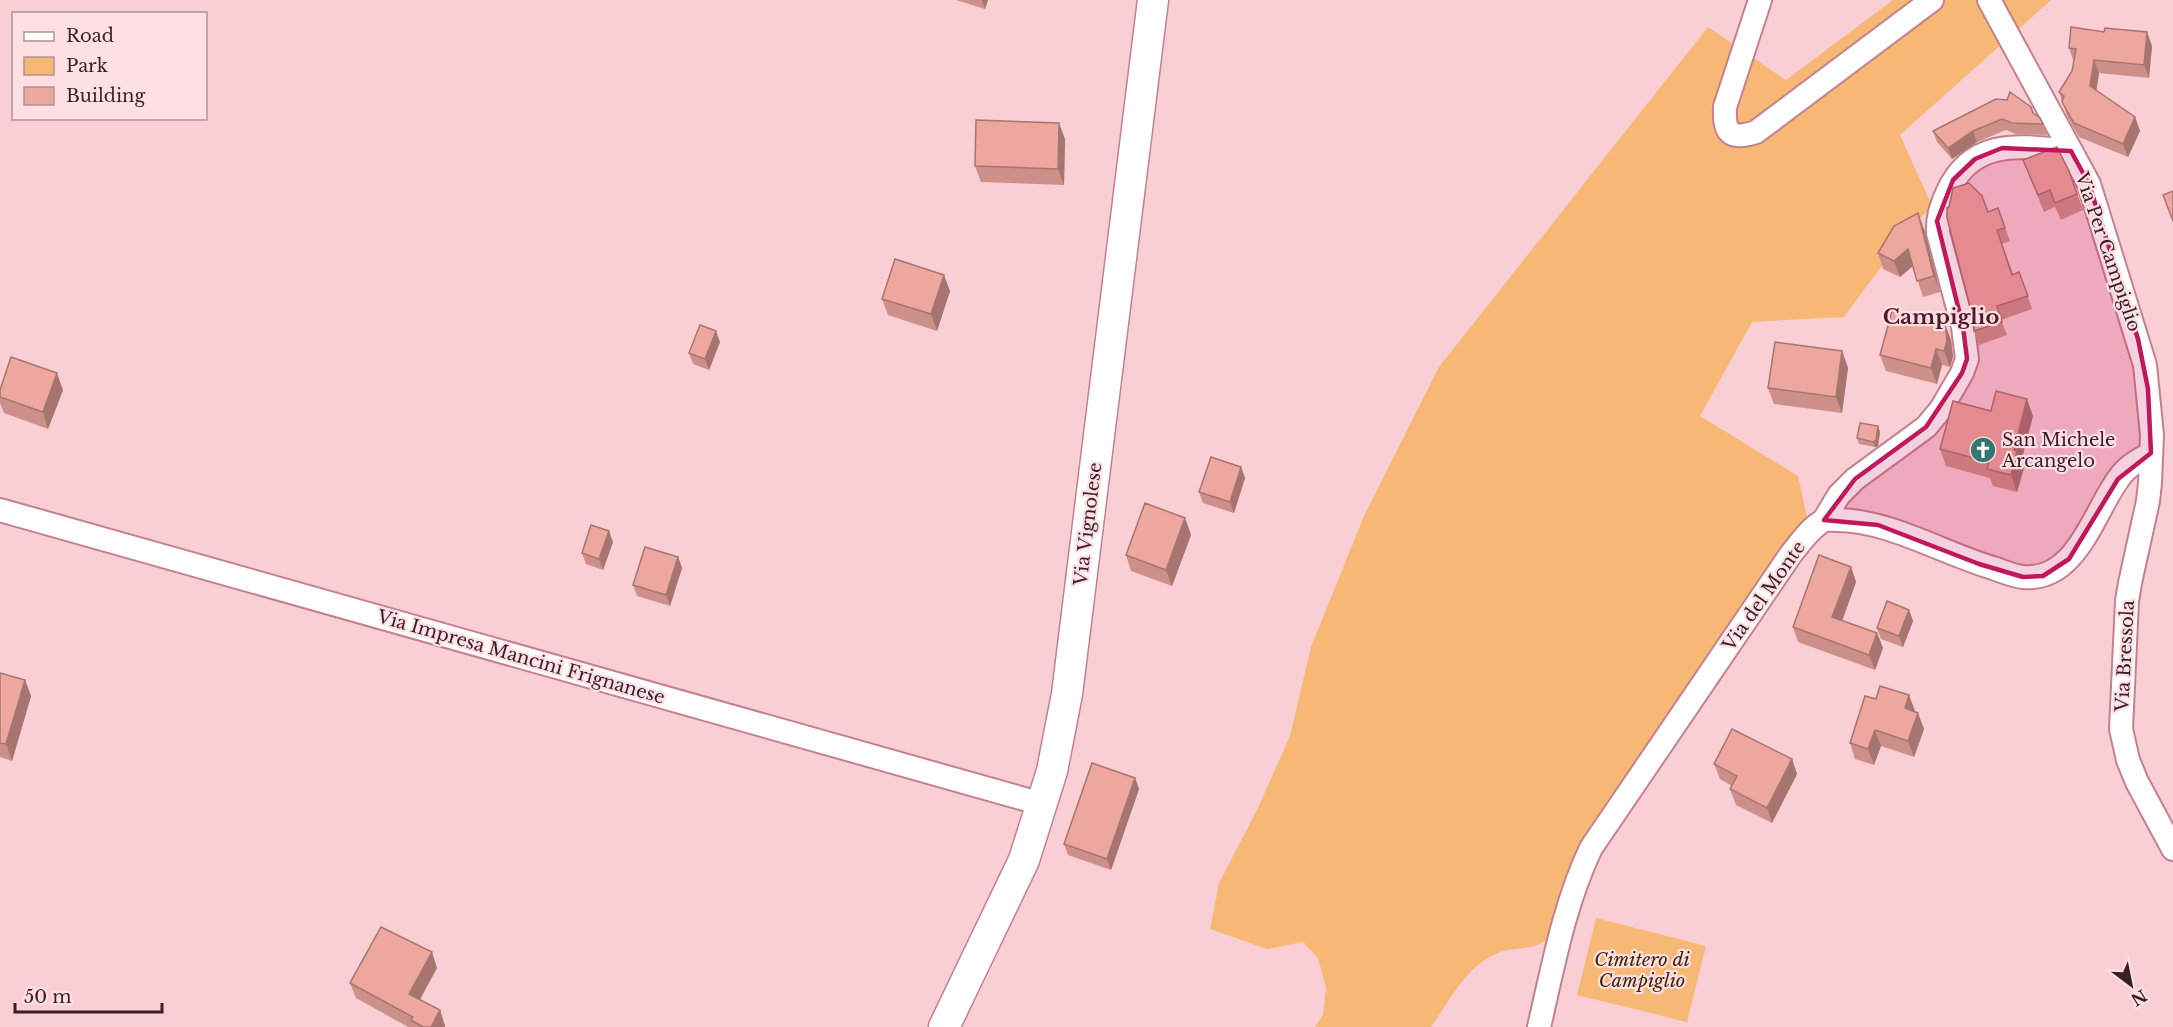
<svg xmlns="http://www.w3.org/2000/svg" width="2173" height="1027" viewBox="0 0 2173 1027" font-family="'Libre Baskerville',serif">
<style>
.green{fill:#f7b876}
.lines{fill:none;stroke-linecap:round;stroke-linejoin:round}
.minor-casing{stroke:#c5818f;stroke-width:26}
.major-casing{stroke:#c5818f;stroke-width:33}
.minor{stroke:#fff;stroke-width:22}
.major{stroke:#fff;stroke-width:30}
.wall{fill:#cd9089}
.shaded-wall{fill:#a7756f}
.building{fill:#eea79f;stroke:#a7756f;stroke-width:1.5}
.marked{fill:#c2185b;fill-opacity:0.2;stroke:#c2185b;stroke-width:4.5;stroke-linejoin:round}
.labels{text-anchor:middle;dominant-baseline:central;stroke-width:4.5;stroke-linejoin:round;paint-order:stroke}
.street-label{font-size:18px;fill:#3a1f25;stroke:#fedfe4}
.poi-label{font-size:18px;fill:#3a1f25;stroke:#fedfe4;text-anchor:start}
.park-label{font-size:18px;font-style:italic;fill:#412502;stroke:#fedfe4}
.quarter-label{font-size:21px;font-weight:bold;fill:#511929;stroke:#fedfe4}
</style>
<rect width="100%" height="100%" fill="#faced5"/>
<!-- green -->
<g class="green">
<path d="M1893 0H2051L1900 135 1932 206 1906 233 1844 317 1752 322 1700 416 1798 476 1807 517 1579 846C1573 863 1561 883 1558 902 1557 913 1558 927 1550 937 1535 952 1515 946 1498 953 1466 966 1450 1000 1431 1027H1315L1323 1015 1326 988 1318 958 1303 942 1267 949 1210 929 1219 883 1257 810 1290 736 1311 647 1364 516 1439 367 1708 27 1786 80Z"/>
<path d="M1596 918 1706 946 1687 1022 1577 995Z"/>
</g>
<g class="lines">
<!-- minor casing -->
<g class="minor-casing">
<g id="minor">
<path d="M1760 0 1725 107C1724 132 1729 141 1756 132L1932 0"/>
<path d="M1989 0 2089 184 2145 365 2152 435 2150 483 2148 501 2130 583 2127 601 2121 729 2128 760 2137 782 2173 849"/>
<path d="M0 510 1042 804"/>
<path d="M1824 520 1839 495 1855 479 1926 427 1941 409 1962 373 1967 359 1963 327 1938 233C1937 218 1941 207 1947 193 1972 137 2021 146 2071 151"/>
<path d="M1539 1027C1553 967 1564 905 1591 848L1791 554C1800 543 1810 528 1823 521 1826 519 1832 520 1836 520 1889 520 1942 553 1993 568 2002 571 2013 576 2023 577 2077 582 2094 511 2119 478 2127 466 2139 460 2151 453"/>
</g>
</g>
<!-- major casing -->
<g class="major-casing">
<path id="major" d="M944 1027 1024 860 1052 771 1067 694 1153 0"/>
</g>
<!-- minor -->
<use href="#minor" class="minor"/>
<!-- major -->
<use href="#major" class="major"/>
</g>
<!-- wall -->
<g class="wall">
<path d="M956 0H988L985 9Z"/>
<path d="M2152 46 2149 78 2099 73 2096 91 2135 117 2140 131 2128 157 2079 137 2067 116 2059 92 2072 71 2074 62 2069 48Z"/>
<path d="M2033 113 2043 124 2047 135 2016 134 2006 130 1977 142 1952 159 1937 142 1933 131Z"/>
<path d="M1065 139 1064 185 981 182 975 166Z"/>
<path d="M2023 160 2069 171 2083 210 2061 220 2055 207 2044 212Z"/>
<path d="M1998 208 2010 241 2002 244 2013 274 2019 272 2032 309 2001 320 2007 335 1979 345 1974 331 1971 310 1988 212Z"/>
<path d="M1924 229 1940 292 1923 297 1913 266 1900 277 1883 269 1878 253Z"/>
<path d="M950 291 937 331 888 315 882 299Z"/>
<path d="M1951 340 1953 357 1950 367 1942 365 1937 384 1886 371 1880 355Z"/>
<path d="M720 342 709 370 693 364 689 353Z"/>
<path d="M1842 351 1848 368 1842 413 1774 404 1768 388Z"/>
<path d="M0 390H63L48 429 4 413 0 403Z"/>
<path d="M1991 411 2033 416 2021 462 2024 468 2017 492 1993 486 1990 478 1946 466 1940 449Z"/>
<path d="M1878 426 1880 432 1878 446 1875 447 1859 444 1857 438Z"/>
<path d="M1241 467 1245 478 1234 513 1203 503 1199 492Z"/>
<path d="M1185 518 1191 535 1172 586 1131 571 1126 555Z"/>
<path d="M613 542 603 570 586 564 582 553Z"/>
<path d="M678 557 682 568 670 606 637 596 633 585Z"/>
<path d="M1851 567 1856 582 1842 621 1877 633 1883 648 1875 670 1798 642 1793 627Z"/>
<path d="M1909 610 1913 621 1903 647 1881 639 1877 628Z"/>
<path d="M0 673 25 680 31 696 12 761 0 757Z"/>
<path d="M1865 696 1915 711 1924 729 1914 757 1881 746 1874 765 1855 759 1850 743Z"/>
<path d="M1792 759 1797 774 1772 823 1736 805 1730 789 1732 786 1720 779 1714 764Z"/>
<path d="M1135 778 1139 789 1111 870 1068 855 1064 844Z"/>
<path d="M437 968 420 1000 440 1010 445 1026V1027H408L356 998 350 983Z"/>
</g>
<!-- shaded-wall -->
<g class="shaded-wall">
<path d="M982 0H988L985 9Z"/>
<path d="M2147 32 2152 46 2149 78 2144 65Z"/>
<path d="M2094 60 2099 73 2095 100 2090 86Z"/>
<path d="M2135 117 2140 131 2128 157 2123 144Z"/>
<path d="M1059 123 1065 139 1064 185 1058 169Z"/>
<path d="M1973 131 1977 142 1952 159 1948 148Z"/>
<path d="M1918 213 1924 229 1940 292 1934 276Z"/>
<path d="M1908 249 1914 265 1900 277 1894 261Z"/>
<path d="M944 275 950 291 937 331 931 314Z"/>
<path d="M1945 324 1951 340 1953 357 1950 367 1944 351Z"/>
<path d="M716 331 720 342 709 370 705 359Z"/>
<path d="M1936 349 1942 365 1937 384 1931 368Z"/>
<path d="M1842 351 1848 368 1842 413 1836 397Z"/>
<path d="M57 373 63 390 48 429 43 412Z"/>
<path d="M2027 399 2033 416 2021 462 2024 468 2017 492 2011 475 2014 450Z"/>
<path d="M1878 426 1880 432 1878 446 1875 447 1873 442Z"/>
<path d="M1241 467 1245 478 1234 513 1230 502Z"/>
<path d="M1185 518 1191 535 1172 586 1166 570Z"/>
<path d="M609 531 613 542 603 570 599 559Z"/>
<path d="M678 557 682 568 670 606 666 595Z"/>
<path d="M1851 567 1856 582 1838 632 1832 617Z"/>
<path d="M1909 610 1913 621 1903 647 1899 636Z"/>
<path d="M1877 633 1883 648 1875 670 1869 655Z"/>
<path d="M25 680 31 696 12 761 6 744Z"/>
<path d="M1909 695 1915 711 1911 725 1905 708Z"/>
<path d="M1918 713 1924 729 1914 757 1908 741Z"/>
<path d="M1875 730 1881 746 1874 765 1868 749Z"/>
<path d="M1792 759 1797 774 1772 823 1767 808Z"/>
<path d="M1135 778 1139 789 1111 870 1107 859Z"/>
<path d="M432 952 437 968 414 1009 409 994Z"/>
<path d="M440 1010 445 1026V1027H431Z"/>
</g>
<!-- building -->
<g class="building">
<path d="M2071 27 2104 32 2105 28 2147 32 2144 65 2094 60 2090 86 2135 117 2123 144 2074 123 2062 102 2064 96 2059 92 2072 71 2076 49 2069 48Z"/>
<path d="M2010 92 2031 107 2033 113 2040 118 2043 124 2012 123 2002 119 1973 131 1948 148 1933 131 1996 99 2007 100Z"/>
<path d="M976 120 1059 123 1058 169 975 166Z"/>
<path d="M2057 147 2069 171 2077 194 2055 203 2050 190 2038 195 2023 160Z"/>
<path d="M1969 183 1982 196 1988 212 1998 208 2005 228 1997 230 2012 275 2019 272 2028 296 1997 306 2002 322 1974 331 1971 310 1947 218V208L1949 207 1953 188Z"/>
<path d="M2173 191V221L2163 195Z"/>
<path d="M1918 213 1934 276 1917 281 1908 249 1894 261 1878 253 1894 226Z"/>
<path d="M895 259 944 275 931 314 882 299Z"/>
<path d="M1892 311 1945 324 1947 341 1944 351 1936 349 1931 368 1880 355Z"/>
<path d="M700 325 716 331 705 359 689 353Z"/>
<path d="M1775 342 1842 351 1836 397 1768 388Z"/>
<path d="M11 357 57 373 43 412 0 397V390Z"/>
<path d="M1996 391 2027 399 2014 450 2017 451 2011 475 1987 469 1989 462 1940 449 1953 401 1991 411Z"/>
<path d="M1860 423 1878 426 1876 440 1873 442 1857 438Z"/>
<path d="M1211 457 1241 467 1230 502 1199 492Z"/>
<path d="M1145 503 1185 518 1166 570 1126 555Z"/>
<path d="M591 525 609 531 599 559 582 553Z"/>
<path d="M645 547 678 557 666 595 633 585Z"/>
<path d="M1819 555 1851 567 1832 617 1877 633 1869 655 1793 627Z"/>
<path d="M1887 601 1909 610 1899 636 1877 628Z"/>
<path d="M0 673 25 680 6 744 0 743Z"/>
<path d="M1880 686 1909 695 1905 708 1918 713 1908 741 1875 730 1868 749 1850 743 1865 696 1876 699Z"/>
<path d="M1732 729 1792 759 1767 808 1730 789 1737 776 1714 764Z"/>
<path d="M1092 763 1135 778 1107 859 1064 844Z"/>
<path d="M381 927 432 952 409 994 440 1010 431 1027H423L411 1020 413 1017 350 983Z"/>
</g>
<!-- marked area -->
<path class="marked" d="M2002 148 2071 151 2089 184 2138 339 2148 389 2151 453 2118 479 2069 559 2043 576 2023 577 1979 564 1878 525 1824 520 1855 479 1926 427 1962 373 1967 359 1963 327 1937 221 1953 180 1975 159Z"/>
<!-- icons -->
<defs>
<g id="church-disc" transform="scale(1.35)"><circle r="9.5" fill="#307870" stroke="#fedfe4"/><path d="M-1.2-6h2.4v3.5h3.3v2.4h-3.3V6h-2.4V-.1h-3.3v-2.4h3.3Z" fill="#fff"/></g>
</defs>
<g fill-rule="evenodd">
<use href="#church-disc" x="1983" y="450"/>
</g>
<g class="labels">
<!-- street labels -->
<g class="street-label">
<text transform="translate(2108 252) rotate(71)">Via Per Campiglio</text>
<text transform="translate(1088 524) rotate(-83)">Via Vignolese</text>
<text transform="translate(1764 596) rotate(-55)">Via del Monte</text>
<text transform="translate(2125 656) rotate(-87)">Via Bressola</text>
<text transform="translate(521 657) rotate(16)">Via Impresa Mancini Frignanese</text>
</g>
<!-- poi labels -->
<g class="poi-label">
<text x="2002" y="440">San Michele<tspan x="2002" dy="21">Arcangelo</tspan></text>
</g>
<!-- park labels -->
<g class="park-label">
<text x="1642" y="960">Cimitero di<tspan x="1642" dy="21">Campiglio</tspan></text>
</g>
<!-- quarter labels -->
<g class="quarter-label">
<text x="1941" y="317">Campiglio</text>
</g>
</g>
<!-- legend -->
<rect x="12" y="12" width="195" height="108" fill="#fedfe4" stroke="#b09298" stroke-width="1.5"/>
<rect x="24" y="32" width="30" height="9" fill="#ffffff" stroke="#b09298" stroke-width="1.5"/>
<text x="66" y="42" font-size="18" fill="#3a1f25">Road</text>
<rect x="24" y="57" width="30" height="18" fill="#f7b876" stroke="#b09298" stroke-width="1.5"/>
<text x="66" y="72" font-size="18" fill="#3a1f25">Park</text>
<rect x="24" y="87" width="30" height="18" fill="#eea79f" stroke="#b09298" stroke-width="1.5"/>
<text x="66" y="102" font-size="18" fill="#3a1f25">Building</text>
<!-- north arrow -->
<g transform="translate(2131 985) rotate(148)" stroke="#fedfe4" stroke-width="4.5" paint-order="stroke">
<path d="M0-4.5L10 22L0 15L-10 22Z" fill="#3a1f25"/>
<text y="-9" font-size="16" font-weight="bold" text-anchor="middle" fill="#3a1f25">N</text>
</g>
<!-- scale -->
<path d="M15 1003v9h147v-9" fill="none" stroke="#3a1f25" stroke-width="3"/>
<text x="24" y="1003" font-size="18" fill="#3a1f25" stroke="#fedfe4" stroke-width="4.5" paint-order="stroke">50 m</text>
</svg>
